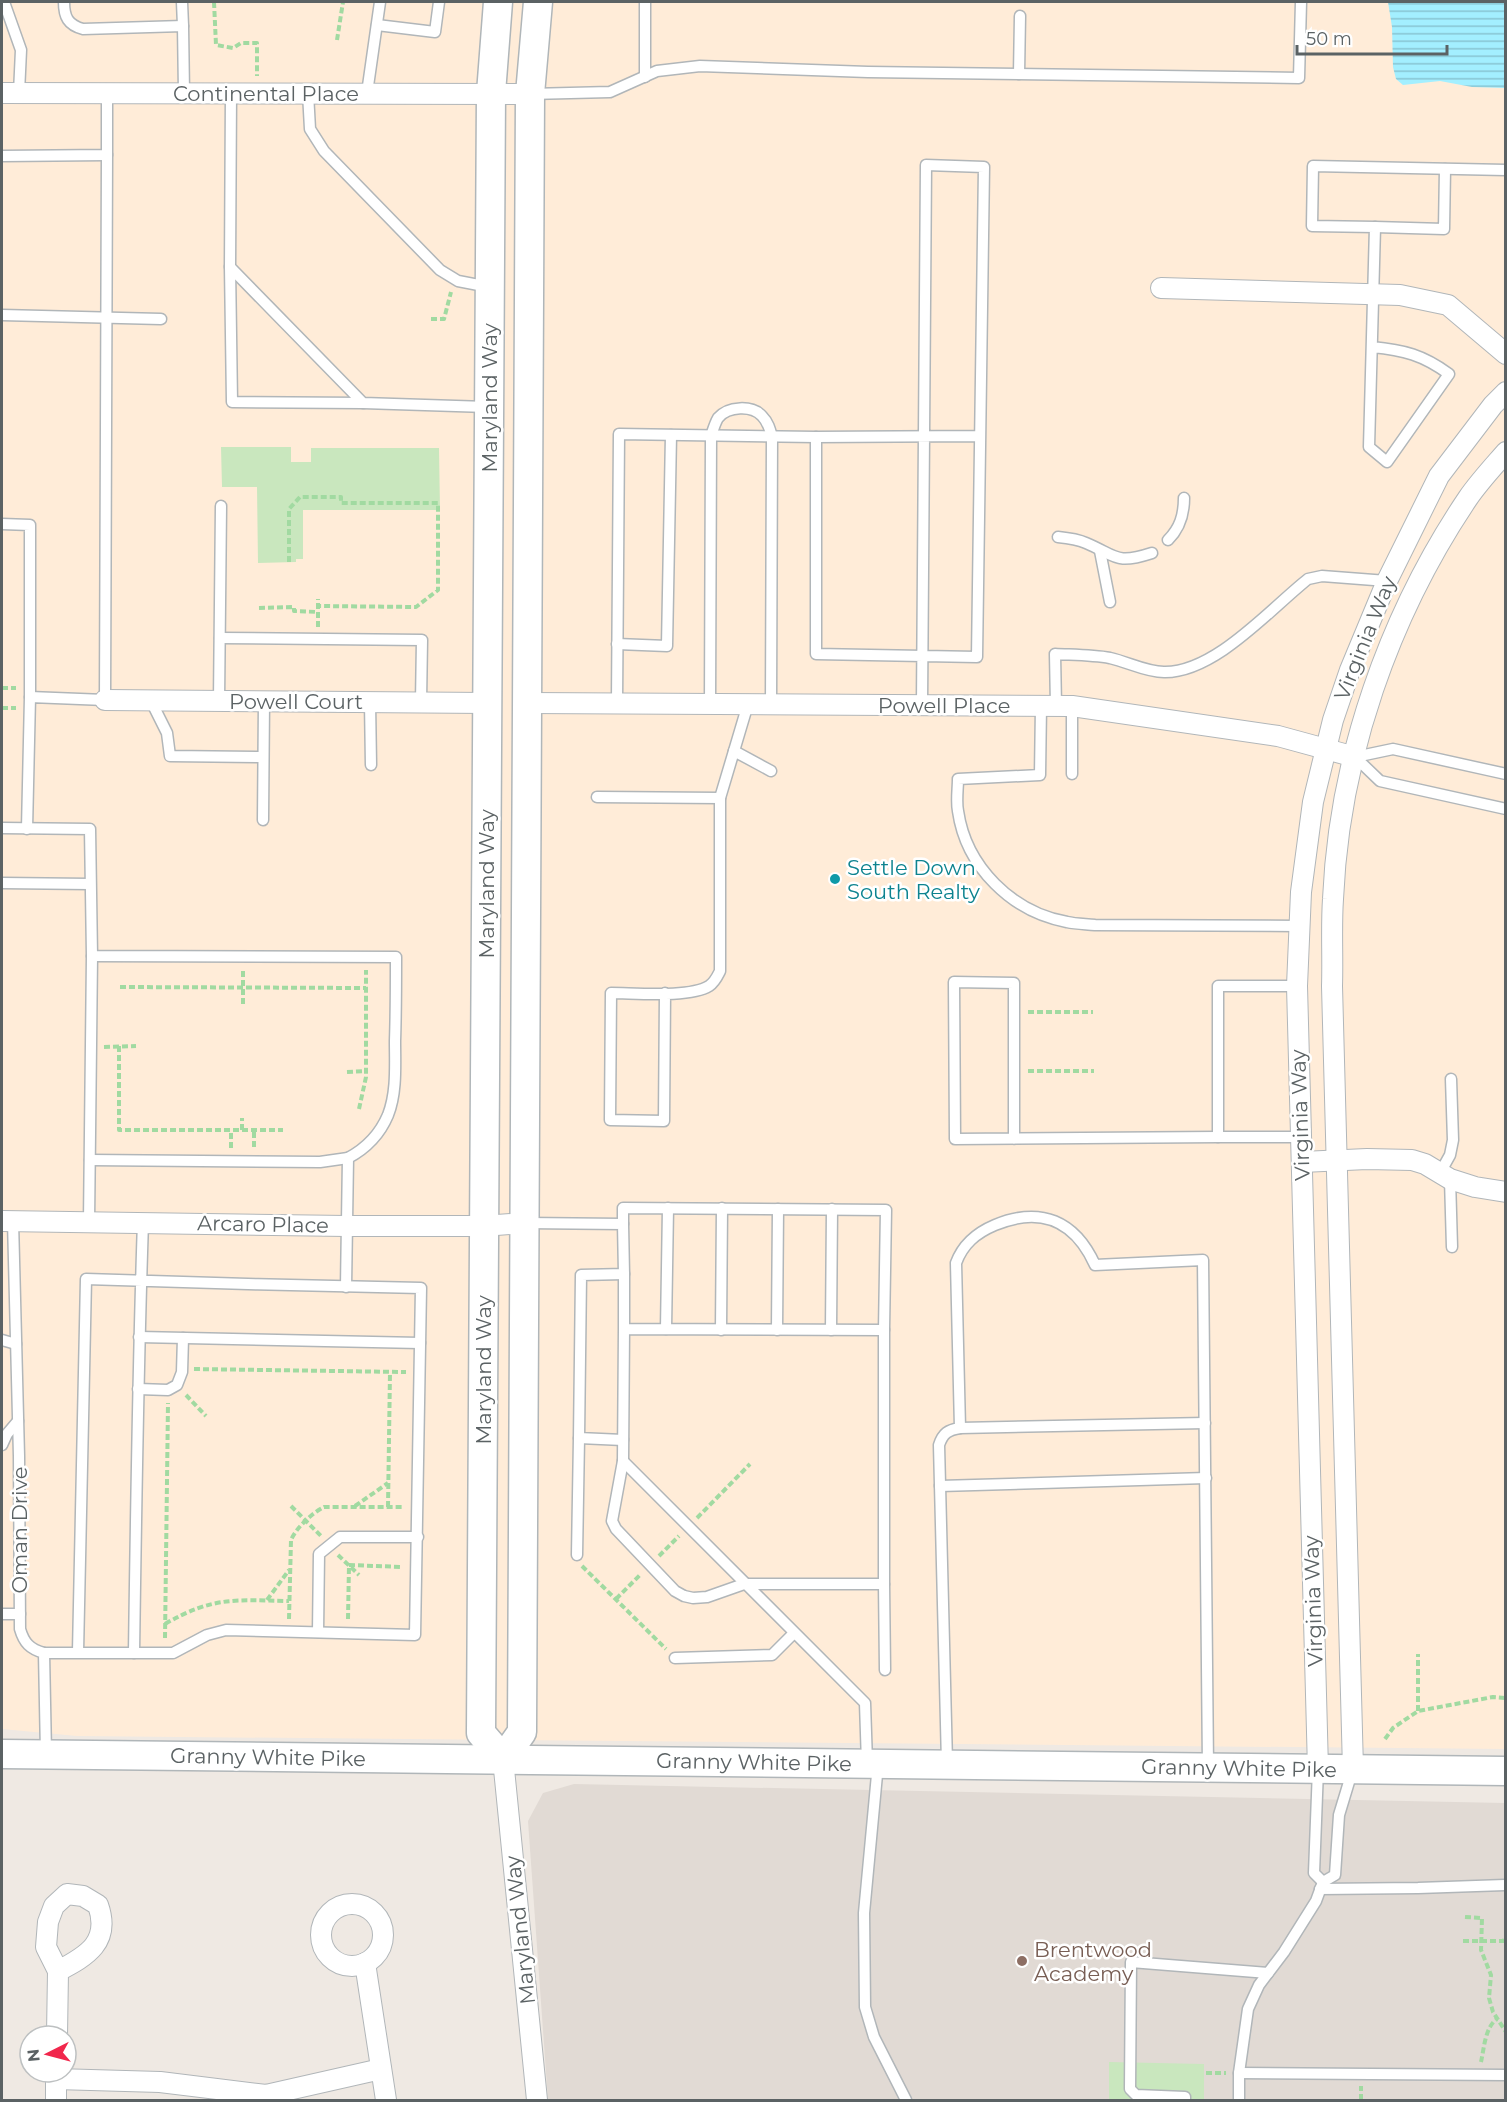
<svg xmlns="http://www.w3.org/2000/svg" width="1507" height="2102" viewBox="0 0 1507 2102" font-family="Montserrat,sans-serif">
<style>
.commercial{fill:#ffecd8}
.education{fill:#e1dad4}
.park{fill:#c9e7be}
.water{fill:url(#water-rules)}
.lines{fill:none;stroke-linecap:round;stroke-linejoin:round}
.lane-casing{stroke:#b1b6b9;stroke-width:13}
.street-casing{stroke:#b1b6b9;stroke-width:22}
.secondary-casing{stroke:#b0b6b9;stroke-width:31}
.path{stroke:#a1daa1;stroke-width:4;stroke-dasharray:6 3;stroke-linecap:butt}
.lane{stroke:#fff;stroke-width:10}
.street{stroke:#fff;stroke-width:20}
.secondary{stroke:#fff;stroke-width:28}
.culture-dot{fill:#0f9aa8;stroke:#fff;stroke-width:2}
.education-dot{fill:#8d6e63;stroke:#fff;stroke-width:2}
.labels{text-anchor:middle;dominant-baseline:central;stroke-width:5;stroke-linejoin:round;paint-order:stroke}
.street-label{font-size:21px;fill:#5b6264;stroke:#fff}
.culture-label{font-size:21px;fill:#0d838f;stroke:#fff;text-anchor:start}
.education-label{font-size:21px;fill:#785e54;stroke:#fff;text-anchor:start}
</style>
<defs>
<pattern id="water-rules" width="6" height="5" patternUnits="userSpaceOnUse" patternTransform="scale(1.5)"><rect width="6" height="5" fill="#a3efff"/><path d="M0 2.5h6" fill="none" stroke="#88c5d2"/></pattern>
</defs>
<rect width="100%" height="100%" fill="#efe9e3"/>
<!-- commercial -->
<path class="commercial" d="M2 2H1505V1749L77 1736 2 1729Z"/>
<!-- education -->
<path class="education" d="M574 1784 1505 1803V2100H548L528 1821 543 1793Z"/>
<!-- park -->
<g class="park">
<path d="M221 447H291V462H311V448H439L440 510H303V559H296V562L258 563 257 487H222Z"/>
<path d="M1109 2062 1204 2064V2100H1109Z"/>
</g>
<!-- water -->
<path class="water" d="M1388 2H1505V88L1472 87 1440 81 1403 85 1396 79 1393 67 1392 27Z"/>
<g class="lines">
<!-- lane casing -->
<g class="lane-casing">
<g id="lane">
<path d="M4 2 21 50 19 93"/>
<path d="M64 2C64 17 68 25 83 29L183 26 184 93"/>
<path d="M182 2 183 26"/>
<path d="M377 25 435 32 439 2"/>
<path d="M1019 74 1020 16"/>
<path d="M645 77V2"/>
<path d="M231 93 230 267 363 403 487 407"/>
<path d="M308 93 310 129 324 151 440 270 458 281 489 287"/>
<path d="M367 93 380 2"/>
<path d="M530 94 610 92 657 71 700 66 868 72 1299 78 1301 2"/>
<path d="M2 156 107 155V93"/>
<path d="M1375 227 1444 229 1445 169"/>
<path d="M230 267 232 402 363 403"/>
<path d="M2 315 161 319"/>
<path d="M1372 347C1404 350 1423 355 1449 374L1387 462 1369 447 1375 227 1312 226 1313 166 1506 170"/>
<path d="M2 524 30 525V697"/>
<path d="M1058 537C1068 538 1077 539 1086 543 1117 556 1115 565 1152 553"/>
<path d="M1168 540C1180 528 1184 515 1184 498"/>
<path d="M1100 551 1110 602"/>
<path d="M220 638 422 640 421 702"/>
<path d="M617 644 667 646 671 435"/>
<path d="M151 701 167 733 170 756 263 757"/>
<path d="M219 701 221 506"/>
<path d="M370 702 371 765"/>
<path d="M617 702 619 434 816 437"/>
<path d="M710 704 711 436C713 430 715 423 718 418 728 406 752 405 762 416 768 422 770 429 772 437L771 704"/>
<path d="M922 705C924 525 925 345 926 165L984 167 977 657 816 654V437L979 436"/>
<path d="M1041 706 1040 775 958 779C958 789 956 801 958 811 966 867 1012 912 1067 922 1076 924 1086 924 1095 925L1299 926"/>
<path d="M1056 706 1055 654C1074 655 1093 655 1110 658 1128 662 1146 672 1164 672 1215 673 1271 608 1308 579L1322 576 1387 581"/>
<path d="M734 751 771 771"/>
<path d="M1355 757 1380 781 1506 809"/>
<path d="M1355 757 1393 749 1506 774"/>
<path d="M1072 774V706"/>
<path d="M597 797 720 798 748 704"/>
<path d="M263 820 264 701"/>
<path d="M2 828 90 829 92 956 396 957C396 985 396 1013 395 1041 395 1065 397 1092 388 1115 380 1134 365 1149 348 1158L346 1287"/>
<path d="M27 829 30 697 105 700 107 155"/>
<path d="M2 883 90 884"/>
<path d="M1297 986H1218V1137H1301"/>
<path d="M665 993 664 1121 610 1120 611 993C635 993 690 998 709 986 715 982 717 977 720 971V798"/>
<path d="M1014 1139V983L954 982 955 1139 1218 1137"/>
<path d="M90 1160 320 1162 348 1158"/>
<path d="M1440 1173 1450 1155 1453 1140 1451 1079"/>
<path d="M1450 1179 1452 1247"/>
<path d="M13 1221 19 1456 20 1629C24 1643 30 1649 44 1653L46 1754"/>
<path d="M89 1222 92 956"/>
<path d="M525 1223 623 1224 624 1274 581 1275 579 1438 623 1440"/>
<path d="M623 1224V1208L886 1210 884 1330"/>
<path d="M624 1329 623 1461 612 1521 616 1529 675 1591 684 1596 693 1598 707 1597 744 1584H884V1330L624 1329V1274"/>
<path d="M666 1329 668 1208"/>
<path d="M721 1330 722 1208"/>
<path d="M777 1330 778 1209"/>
<path d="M831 1330 832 1209"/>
<path d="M139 1337 420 1343"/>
<path d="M2 1340 16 1344"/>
<path d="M138 1389 168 1390 177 1385 182 1372 183 1338"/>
<path d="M960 1428 1205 1423"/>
<path d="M2 1445 7 1434 18 1421"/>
<path d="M623 1461 865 1703 867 1763"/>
<path d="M940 1486 1206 1478"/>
<path d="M577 1555 579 1438"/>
<path d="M884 1584 885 1670"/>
<path d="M2 1614H20"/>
<path d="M318 1632 319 1554 340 1537H418"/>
<path d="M78 1652 86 1279C198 1283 309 1286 421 1288L415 1635 226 1630 207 1635 173 1653H134C136 1510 138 1366 143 1222"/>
<path d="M44 1653H134"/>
<path d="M675 1658 772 1655 794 1633"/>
<path d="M947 1763 939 1445C943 1433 948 1430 960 1428L956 1263C963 1244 976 1233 995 1225 1041 1206 1075 1221 1095 1265L1203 1260 1208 1767"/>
<path d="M878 1764 864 1913 865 2007 874 2037 906 2100"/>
<path d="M1318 1769 1314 1873 1323 1882"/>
<path d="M1320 1889 1418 1888 1505 1885"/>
<path d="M1239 2073 1506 2075"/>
<path d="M1185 2100V2097L1136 2095 1130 2089 1131 1962 1268 1973"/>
<path d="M1239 2100V2073L1248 2009 1259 1985 1284 1952 1316 1901 1323 1882 1335 1875 1339 1815 1352 1772"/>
</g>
</g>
<!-- street casing -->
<g class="street-casing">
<g id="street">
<path d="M2 93 530 94"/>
<path d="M1161 288 1400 295 1448 305 1506 354"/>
<path d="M105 700 488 703"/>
<path d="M527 703 1072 706 1278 736 1355 757"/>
<path d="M1302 1162 1367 1159 1412 1160 1425 1164 1450 1179 1475 1187 1506 1192"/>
<path d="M2 1221 347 1226H483L525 1223"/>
<path d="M503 1759 537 2100"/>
<path d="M1318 1769 1297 986 1301 892 1313 802 1333 720 1350 670 1387 581 1439 476 1493 405 1506 392"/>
<path d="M1353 1769 1332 986C1333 957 1331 928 1333 899 1339 758 1389 615 1468 498 1479 482 1493 467 1506 452"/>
<circle cx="352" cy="1935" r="31"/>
<path d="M365 1963 386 2100"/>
<path d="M57 2036 58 1971 46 1947 48 1922 54 1906 67 1894 83 1896 98 1905C111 1942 87 1956 58 1971"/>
<path d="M56 2079 160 2082 266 2095 381 2069"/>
<path d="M56 2100V2072"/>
</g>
</g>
<!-- secondary casing -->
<g class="secondary-casing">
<g id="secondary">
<path d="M498 2 491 93 481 1733 503 1759"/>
<path d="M2 1754 1506 1771"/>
<path d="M503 1759 522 1732 530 94 538 2"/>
</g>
</g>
<!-- path -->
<g class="path">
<path d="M214 2 216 45 233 48 241 43H257V76"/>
<path d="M337 40 343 2"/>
<path d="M431 319H444L451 292"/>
<path d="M289 562V509L300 497H341V503H438V590L416 607 318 606"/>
<path d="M259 608 294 607V611L318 612"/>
<path d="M318 627V599"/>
<path d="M2 688H16"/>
<path d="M2 708H16"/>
<path d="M243 971V1006"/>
<path d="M120 987 366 988"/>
<path d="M1028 1012H1093"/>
<path d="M119 1046V1130H283"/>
<path d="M104 1047 136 1046"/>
<path d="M1028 1071H1094"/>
<path d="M347 1072 367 1071"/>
<path d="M359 1109 366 1077V970"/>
<path d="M242 1130V1118"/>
<path d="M254 1147V1130"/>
<path d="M231 1148V1130"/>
<path d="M194 1369 406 1372"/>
<path d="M186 1395 206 1416"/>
<path d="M291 1506 321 1536"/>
<path d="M355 1506 388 1483"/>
<path d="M388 1507 390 1372"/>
<path d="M697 1518 750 1464"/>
<path d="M338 1555 359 1575"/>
<path d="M659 1556 679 1536"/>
<path d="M582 1566 666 1649"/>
<path d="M616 1599 641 1574"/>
<path d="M267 1600 289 1570"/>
<path d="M289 1619 291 1540C296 1528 312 1513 324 1507H403"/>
<path d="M348 1619 349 1565 402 1567"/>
<path d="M165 1624C213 1596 237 1600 289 1601"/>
<path d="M165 1638 168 1403"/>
<path d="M1418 1711V1654"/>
<path d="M1385 1739 1393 1728 1418 1711 1493 1697 1506 1698"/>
<path d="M1465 1917 1482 1918 1481 1950 1491 1975 1489 1998 1493 2012 1506 2032"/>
<path d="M1463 1941H1503L1506 1938"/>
<path d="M1481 2062C1484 2049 1485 2027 1497 2019"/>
<path d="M1206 2073H1226"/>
<path d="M1361 2100V2086"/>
</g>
<!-- lane -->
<use href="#lane" class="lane"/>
<!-- street -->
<use href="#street" class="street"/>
<!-- secondary -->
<use href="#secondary" class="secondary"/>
</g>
<!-- markers -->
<circle class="culture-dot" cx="835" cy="879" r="6"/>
<circle class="education-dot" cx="1022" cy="1961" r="6"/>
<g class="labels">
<!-- street labels -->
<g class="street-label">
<text x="266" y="93">Continental Place</text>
<text transform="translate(489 398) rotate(-90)">Maryland Way</text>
<text transform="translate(1365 638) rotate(-68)">Virginia Way</text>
<text x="296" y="701">Powell Court</text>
<text x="944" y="705">Powell Place</text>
<text transform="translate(486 884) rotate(-90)">Maryland Way</text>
<text transform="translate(1300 1115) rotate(-92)">Virginia Way</text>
<text transform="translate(263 1224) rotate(1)">Arcaro Place</text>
<text transform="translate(483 1370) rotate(-90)">Maryland Way</text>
<text transform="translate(19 1530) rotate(-90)">Oman Drive</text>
<text transform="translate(1313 1601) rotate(-92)">Virginia Way</text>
<text transform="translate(268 1757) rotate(1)">Granny White Pike</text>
<text transform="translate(754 1762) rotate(1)">Granny White Pike</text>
<text transform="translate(1239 1768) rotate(1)">Granny White Pike</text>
<text transform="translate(520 1930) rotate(-96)">Maryland Way</text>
</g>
<!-- culture labels -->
<g class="culture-label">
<text x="847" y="867">Settle Down<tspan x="847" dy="24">South Realty</tspan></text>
</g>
<!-- education labels -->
<g class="education-label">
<text x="1034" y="1949">Brentwood<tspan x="1034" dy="24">Academy</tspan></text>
</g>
</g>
<!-- border -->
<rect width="1507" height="2102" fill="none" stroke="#5b6264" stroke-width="6"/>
<!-- north arrow -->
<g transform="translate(48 2054) rotate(264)"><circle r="28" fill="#ffffff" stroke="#bdc0c1" stroke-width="1.5"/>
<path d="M0-4.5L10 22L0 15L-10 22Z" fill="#f1274c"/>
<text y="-9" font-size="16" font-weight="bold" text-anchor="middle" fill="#5b6264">N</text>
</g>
<!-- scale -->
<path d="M1297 45v9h150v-9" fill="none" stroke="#5b6264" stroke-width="3"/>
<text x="1306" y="45" font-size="18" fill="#5b6264" stroke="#ffffff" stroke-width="4.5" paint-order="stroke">50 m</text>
</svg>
